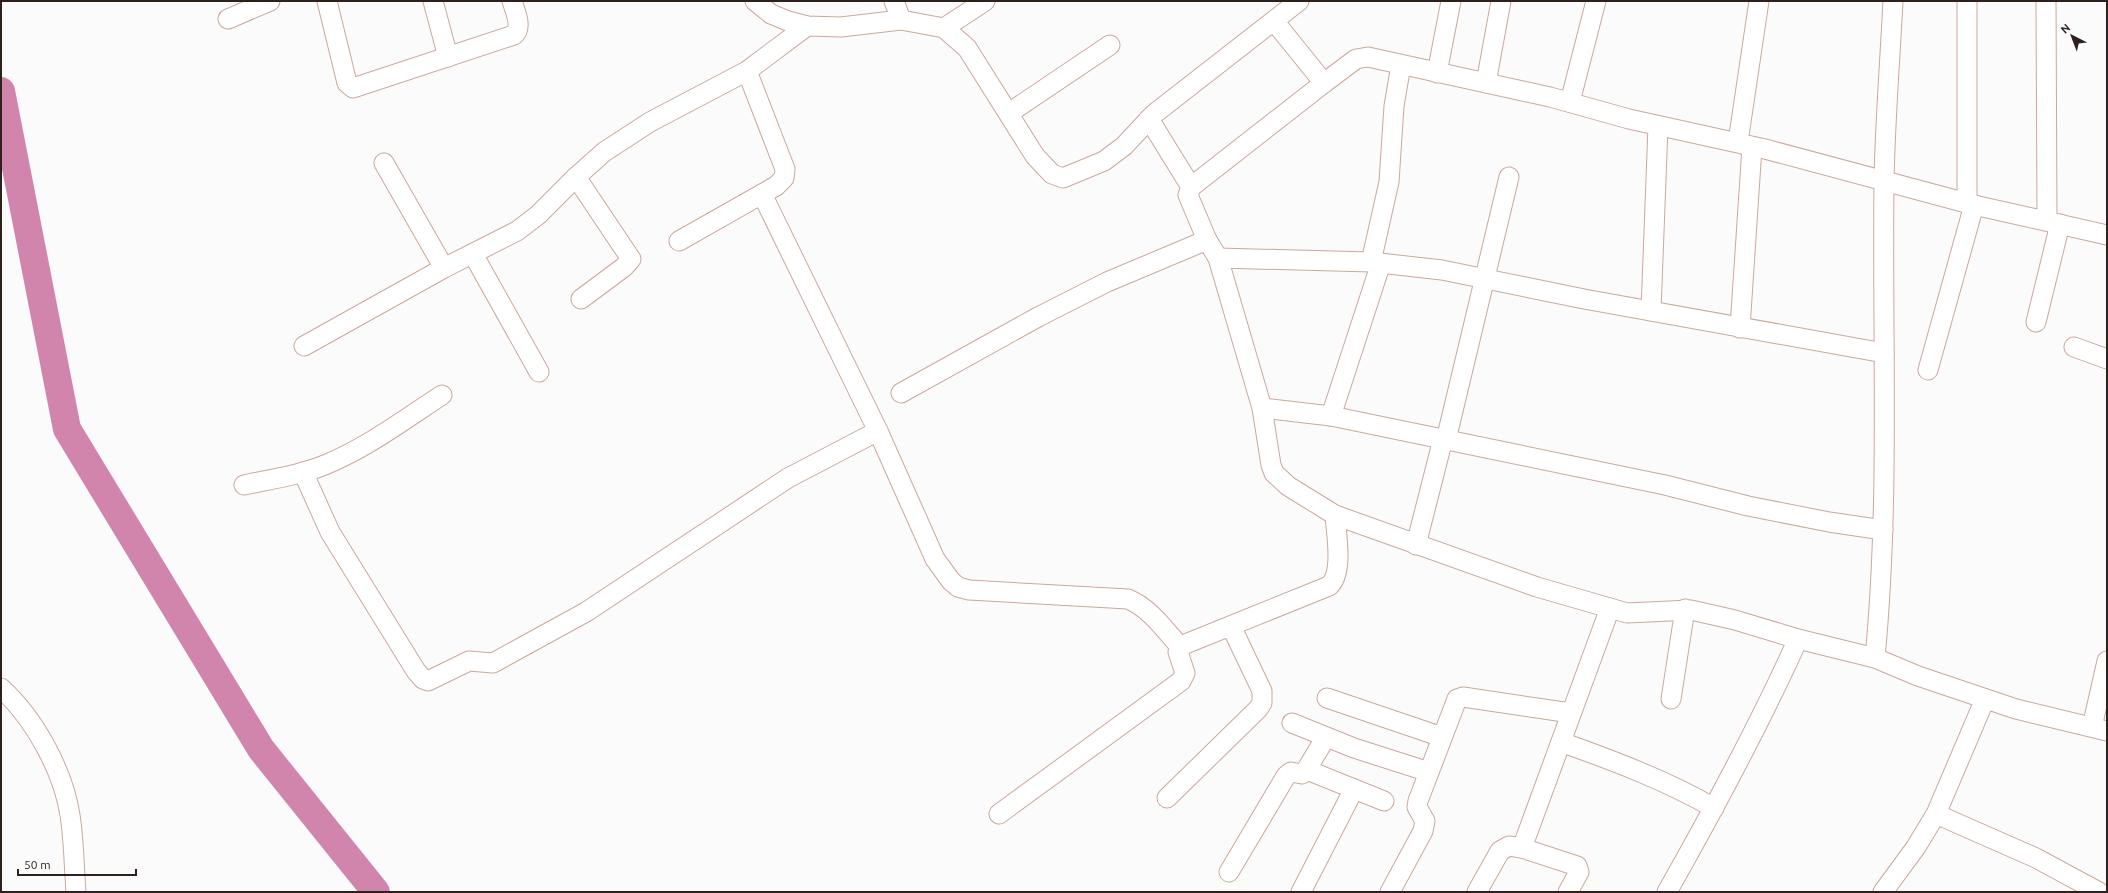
<svg xmlns="http://www.w3.org/2000/svg" width="2108" height="893" viewBox="0 0 2108 893" font-family="Ubuntu,sans-serif">
<style>
.lines{fill:none;stroke-linecap:round;stroke-linejoin:round}
.river{stroke:#d285ac;stroke-width:28}
.minor-casing{stroke:#cba89b;stroke-width:21}
.minor{stroke:#fff;stroke-width:19}
</style>
<rect width="100%" height="100%" fill="#fbfbfb"/>
<g class="lines">
<!-- river -->
<path class="river" d="M1 91 67 429 261 749 376 892"/>
<!-- minor casing -->
<g class="minor-casing">
<g id="minor">
<path d="M327 1 347 83 353 88 514 35C523 27 515 11 512 1"/>
<path d="M433 1 448 57"/>
<path d="M755 1 771 14 788 21 807 26 841 27 901 20 944 28 967 48 1035 156 1052 174 1063 178 1104 161 1124 146 1154 114 1299 1"/>
<path d="M894 1 901 20"/>
<path d="M1967 1V203"/>
<path d="M2046 1 2047 221"/>
<path d="M228 19 270 1"/>
<path d="M1274 21 1324 83 1356 59 1368 57 1550 97 1629 119 1765 149 1974 205 2107 235"/>
<path d="M944 28 985 1"/>
<path d="M1437 73 1451 1"/>
<path d="M1324 83 1191 187 1188 195 1207 240 1218 258 1262 408 1271 465 1274 473 1288 486 1335 515 1537 587 1627 613 1691 610 1735 620 1798 639 1875 658 1918 676 2016 709 2107 731"/>
<path d="M1486 83 1501 1"/>
<path d="M1570 102 1596 1"/>
<path d="M1009 113 1110 45"/>
<path d="M1149 119 1191 187"/>
<path d="M1738 142 1759 1"/>
<path d="M384 163 444 268"/>
<path d="M576 177 631 259 624 267 581 299"/>
<path d="M762 194 878 431 935 559 951 581 958 587 969 590 1128 599C1150 608 1165 630 1181 648"/>
<path d="M679 241 776 186 784 178 785 169 747 71"/>
<path d="M473 254 539 372"/>
<path d="M1218 258 1371 262 1442 270 1584 299 1884 353"/>
<path d="M1371 262 1389 182 1394 106 1401 65"/>
<path d="M1651 311 1658 126"/>
<path d="M2036 322 2060 224"/>
<path d="M1740 328 1752 147"/>
<path d="M304 346 444 268 517 231 538 215 576 177 604 152 650 122 747 71 807 26"/>
<path d="M2074 347 2107 359"/>
<path d="M1928 370 1974 205"/>
<path d="M901 393 1038 317 1107 282 1207 240"/>
<path d="M1262 408 1331 416 1665 485 1748 506 1829 522 1883 530"/>
<path d="M1331 416 1381 263"/>
<path d="M1446 440 1509 177"/>
<path d="M303 472 330 532 416 671 423 679 428 681 469 661 493 663 586 612 788 478 878 431"/>
<path d="M244 485C272 479 301 475 327 464 368 447 405 419 442 395"/>
<path d="M1416 545 1443 439"/>
<path d="M1875 658C1890 500 1882 341 1884 182 1885 122 1890 61 1893 1"/>
<path d="M1 688C34 718 63 770 70 815 74 841 74 867 76 892"/>
<path d="M1327 698 1442 737"/>
<path d="M1671 699 1685 609"/>
<path d="M1292 723 1354 748 1429 772"/>
<path d="M2092 727 2107 661"/>
<path d="M1561 742C1614 761 1665 780 1714 808"/>
<path d="M1307 770 1384 801"/>
<path d="M1167 798 1258 709 1262 703V691L1231 626"/>
<path d="M999 814 1181 681 1185 673 1178 652 1183 645 1329 586C1344 573 1336 533 1335 515"/>
<path d="M1936 814 2036 858 2099 892"/>
<path d="M1522 848 1610 608"/>
<path d="M1229 872 1286 776 1291 772 1302 774 1305 772 1326 737"/>
<path d="M1301 892 1354 789"/>
<path d="M1390 892 1423 831 1425 821 1417 807 1418 801 1457 699 1463 697 1571 713"/>
<path d="M1477 892 1500 851 1509 846 1522 848 1577 866 1579 872 1568 892"/>
<path d="M1667 892C1714 809 1759 726 1798 639"/>
<path d="M1883 892 1916 847 1936 814 1985 699"/>
</g>
</g>
<!-- minor -->
<use href="#minor" class="minor"/>
</g>
<!-- border -->
<rect width="2108" height="893" fill="none" stroke="#2e211c" stroke-width="4"/>
<!-- north arrow -->
<g transform="translate(2072 36) rotate(318)" stroke="#fbfbfb" stroke-width="3" paint-order="stroke">
<path d="M0-3L7 15L0 10L-7 15Z" fill="#2e211c"/>
<text y="-6" font-size="11" font-weight="bold" text-anchor="middle" fill="#2e211c">N</text>
</g>
<!-- scale -->
<path d="M18 869v6h118v-6" fill="none" stroke="#2e211c" stroke-width="2"/>
<text x="24" y="869" font-size="12" fill="#2e211c" stroke="#fbfbfb" stroke-width="3" paint-order="stroke">50 m</text>
</svg>
